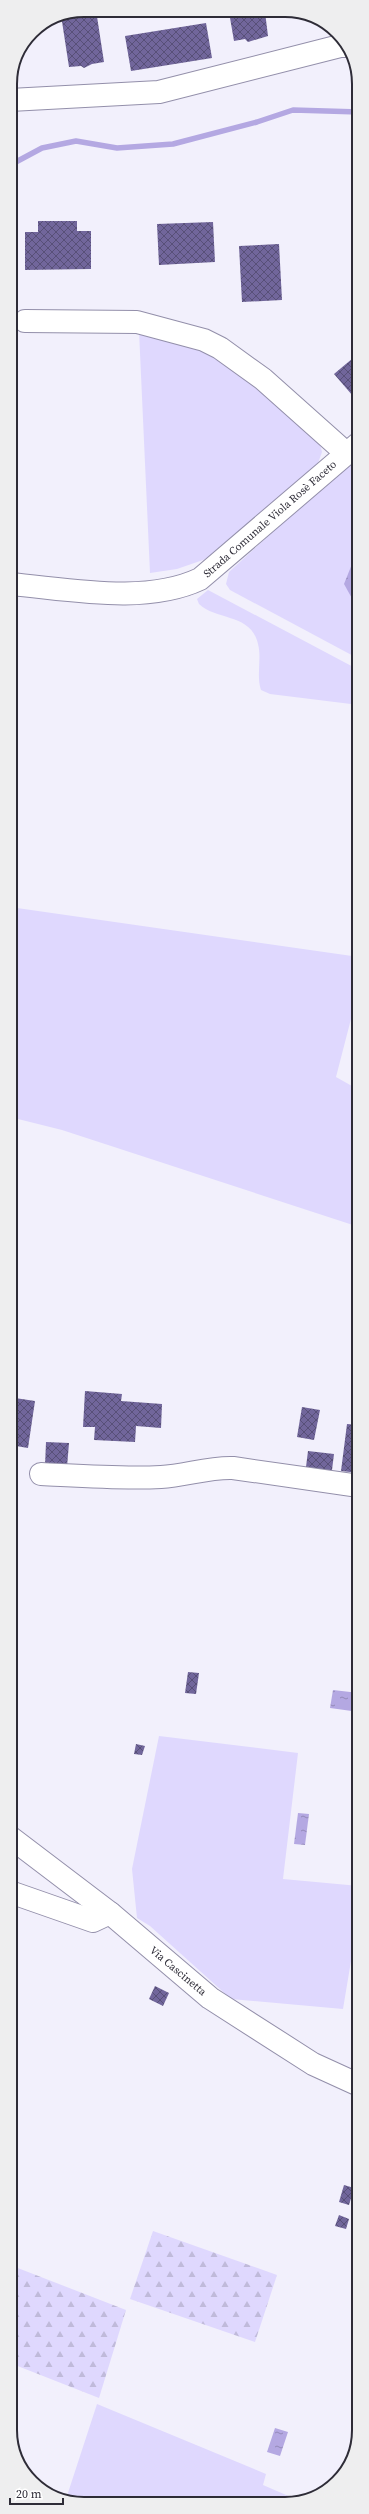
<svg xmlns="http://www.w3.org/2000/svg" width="369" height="2514" viewBox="0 0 369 2514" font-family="'Source Serif 4',serif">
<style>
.green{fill:#dfd8fe}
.forest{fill:url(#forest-firs)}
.water{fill:url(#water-ripples)}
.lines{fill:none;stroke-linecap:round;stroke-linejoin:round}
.stream{stroke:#b4a8e2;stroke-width:5.5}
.building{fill:url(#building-cross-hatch)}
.minor-casing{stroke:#938faa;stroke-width:24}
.minor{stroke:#fff;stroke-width:22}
.labels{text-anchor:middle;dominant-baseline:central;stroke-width:4;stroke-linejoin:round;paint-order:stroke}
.street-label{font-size:11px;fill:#2e2c37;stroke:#fff}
.rim{fill:none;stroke:#2e2c37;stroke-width:2}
</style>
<defs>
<pattern id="forest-firs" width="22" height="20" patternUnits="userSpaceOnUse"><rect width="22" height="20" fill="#dfd8fe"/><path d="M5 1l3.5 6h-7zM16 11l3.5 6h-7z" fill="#c0bada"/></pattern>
<pattern id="water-ripples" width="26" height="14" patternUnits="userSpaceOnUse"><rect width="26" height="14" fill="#b4a8e2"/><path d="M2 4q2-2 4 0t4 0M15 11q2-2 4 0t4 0" fill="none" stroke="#9389b8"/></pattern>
<pattern id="building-cross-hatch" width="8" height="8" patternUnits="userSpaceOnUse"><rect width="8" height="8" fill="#71669b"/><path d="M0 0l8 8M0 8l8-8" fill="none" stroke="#585078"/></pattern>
</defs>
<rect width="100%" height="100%" fill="#f2f0fc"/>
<!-- green -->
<g class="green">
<path d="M139 331 208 347 318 435 322 452 317 466 232 544 203 560 177 569 150 573Z"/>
<path d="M359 453V659L230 590 226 584 229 572Z"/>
<path d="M10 506 14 518 15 569 10 568Z"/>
<path d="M208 590 359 670V705L270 694 261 690C256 675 262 659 258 644 251 613 217 621 199 604L197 599Z"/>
<path d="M10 907 359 957V988L336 1077 359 1090V1227L62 1130 10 1117Z"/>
<path d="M159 1736 298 1753 283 1879 359 1886V1937H355L343 2009 231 1999 150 1926 137 1918 132 1869Z"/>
<path d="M97 2404 266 2474 263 2485 300 2501 290 2504 65 2502Z"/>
</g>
<!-- forest -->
<g class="forest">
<path d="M153 2231 277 2275 255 2342 130 2299Z"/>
<path d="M10 2265 126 2310 99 2398 10 2363Z"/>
</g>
<!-- water -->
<g class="water">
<path d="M359 553V611L344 584 356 554Z"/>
<path d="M333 1690 359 1693V1712L330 1708Z"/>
<path d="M298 1813 309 1814 305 1845 294 1844Z"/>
<path d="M275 2428 288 2432 280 2456 267 2452Z"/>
</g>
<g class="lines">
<!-- stream -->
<path class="stream" d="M10 162 14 163 42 148 76 141 117 148 173 144 257 122 293 110 359 112"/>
</g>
<!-- building -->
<g class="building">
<path d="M84 10H96L104 62 92 64 84 68 81 66 69 67 61 15Z"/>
<path d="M229 12H265L268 36 248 42 245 39 234 41Z"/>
<path d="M206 23 212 58 131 71 125 36Z"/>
<path d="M38 221H77V231H91V269L25 270V232H38Z"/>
<path d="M213 222 215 262 159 265 157 224Z"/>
<path d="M279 244 282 300 242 302 239 246Z"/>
<path d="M359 353V403L334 374Z"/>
<path d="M85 1391 122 1394 121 1401 162 1404 161 1428 136 1426 135 1442 94 1440 95 1427H83Z"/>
<path d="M15 1398 35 1401 28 1448 10 1445Z"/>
<path d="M302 1407 320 1410 314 1440 297 1437Z"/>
<path d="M347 1424 359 1425V1445L356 1444 355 1451H359V1473L341 1471Z"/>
<path d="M46 1442 69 1443 67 1467 45 1466Z"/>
<path d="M308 1451 334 1454 331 1478 305 1475Z"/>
<path d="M188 1672 199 1673 196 1694 185 1693Z"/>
<path d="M136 1744 145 1746 142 1755 134 1754Z"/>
<path d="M155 1986 169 1993 163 2006 149 1999Z"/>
<path d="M344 2185 354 2188 349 2205 339 2202Z"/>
<path d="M339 2215 349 2219 346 2229 335 2226Z"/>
<path d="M358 2399H359V2431L352 2430Z"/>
</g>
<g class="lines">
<!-- minor casing -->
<g class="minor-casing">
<g id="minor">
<path d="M10 100 159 92 340 46H345"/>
<path d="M25 321 137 322 204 340 220 348 263 379 346 453"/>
<path d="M10 584C69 589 145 605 200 579L359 443"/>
<path d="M41 1474C81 1476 121 1479 161 1477 185 1476 208 1467 233 1468L359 1486"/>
<path d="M10 1837 110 1913 210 1998 313 2064 359 2085"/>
<path d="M10 1892 93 1921 110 1913"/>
</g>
</g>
<!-- minor -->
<use href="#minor" class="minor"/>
</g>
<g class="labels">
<!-- street labels -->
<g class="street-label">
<text transform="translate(270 519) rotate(-41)">Strada Comunale Viola Rosè Faceto</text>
<text transform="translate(178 1971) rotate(40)">Via Cascinetta</text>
</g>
</g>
<!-- crop -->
<path d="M0 0H369V2514H0ZM84 17H285A67 67 0 0 1 352 84V2430A67 67 0 0 1 285 2497H84A67 67 0 0 1 17 2430V84A67 67 0 0 1 84 17Z" fill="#eeeeef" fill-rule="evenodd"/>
<path class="rim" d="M84 17H285A67 67 0 0 1 352 84V2430A67 67 0 0 1 285 2497H84A67 67 0 0 1 17 2430V84A67 67 0 0 1 84 17Z"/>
<!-- scale -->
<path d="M10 2498v6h53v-6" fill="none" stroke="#2e2c37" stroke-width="2"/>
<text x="16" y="2498" font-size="12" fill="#2e2c37" stroke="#ffffff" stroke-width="3" paint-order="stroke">20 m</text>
</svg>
